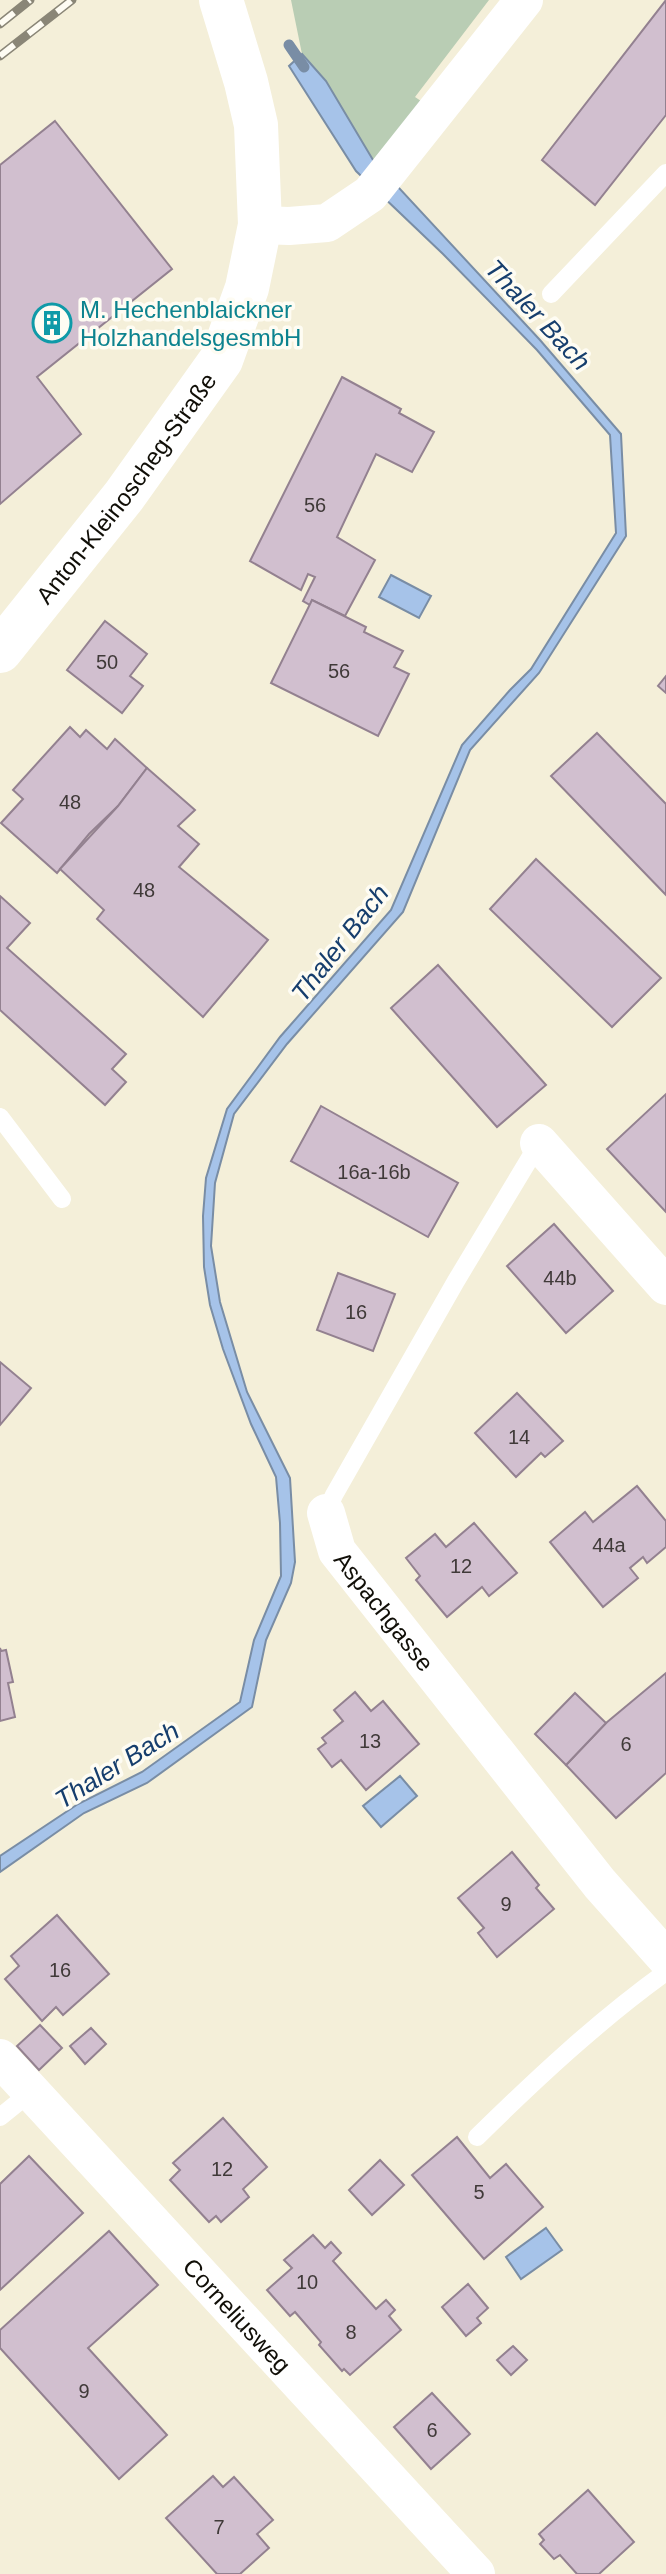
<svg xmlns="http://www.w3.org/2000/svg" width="666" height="2574" viewBox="0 0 666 2574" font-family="Helvetica,sans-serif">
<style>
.green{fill:#b9cdb4}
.water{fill:#a6c3e9;stroke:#798da5;stroke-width:2}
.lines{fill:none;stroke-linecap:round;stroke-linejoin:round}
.stream{stroke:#798da5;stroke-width:11}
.building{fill:#d1bfcf;stroke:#938190;stroke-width:2}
.lane{stroke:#fff;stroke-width:18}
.street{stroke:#fff;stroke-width:38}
.secondary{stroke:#fff;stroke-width:44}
.rail-casing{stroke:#8a8677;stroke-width:9}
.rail{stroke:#fefcf3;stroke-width:6;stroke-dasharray:18;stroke-linecap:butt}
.labels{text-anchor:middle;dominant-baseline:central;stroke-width:7;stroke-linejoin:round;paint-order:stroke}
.number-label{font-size:20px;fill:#403a39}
.culture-label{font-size:24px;fill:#0d838f;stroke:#fefcf3;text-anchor:start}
.street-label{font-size:24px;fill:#100e07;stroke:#fefcf3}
.water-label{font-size:26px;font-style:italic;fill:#163e6d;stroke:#fefcf3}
</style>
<rect width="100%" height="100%" fill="#f4efd9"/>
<!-- green -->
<path class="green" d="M291 0H489L415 97 424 103 373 160 326 81 302 54Z"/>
<!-- water -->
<g class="water">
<path d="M302 54 326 81 373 160 540 340 621 434 626 536 539 673 470 750 403 912 287 1044 234 1114 215 1183 211 1246 220 1302 247 1392 290 1478 295 1562 291 1583 266 1640 252 1707 147 1783 84 1813 0 1872V1856L78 1804 142 1772 240 1702 254 1640 281 1576 280 1523 276 1477 251 1424 223 1349 210 1305 204 1267 203 1216 206 1178 227 1109 280 1037 391 910 462 745 510 690 531 669 616 533 610 435 537 350 443 254 356 171 289 66Z"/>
<path d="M391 575 431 596 419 618 379 597Z"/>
<path d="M400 1776 417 1796 381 1827 363 1806Z"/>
<path d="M546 2228 562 2250 521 2279 506 2257Z"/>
</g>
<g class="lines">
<!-- stream -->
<path class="stream" d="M289 45 304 67"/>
</g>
<!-- building -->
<g class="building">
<path d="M666 0V115L595 205 542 160Z"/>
<path d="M55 121 172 269 37 377 81 434 0 504V165Z"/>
<path d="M342 377 401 409 399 413 434 432 412 472 376 454 337 537 375 560 345 616 312 600 310 605 303 601 315 577 308 574 301 590 250 561Z"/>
<path d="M312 600 366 627 364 632 403 651 394 667 409 674 378 736 271 683Z"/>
<path d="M105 621 147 654 130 676 143 686 122 713 67 670Z"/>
<path d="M666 676V693L658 686Z"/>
<path d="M70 727 80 737 86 730 107 749 115 739 147 768 118 806 89 834 57 873 1 823 23 799 13 790Z"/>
<path d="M597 733 666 804V895L551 776Z"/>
<path d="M147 768 195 810 178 826 199 844 179 867 268 940 203 1017 97 919 104 910 60 869 118 806Z"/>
<path d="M536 859 661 978 612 1027 490 909Z"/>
<path d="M0 896 30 923 7 948 126 1054 112 1069 126 1082 105 1105 0 1010Z"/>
<path d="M438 965 546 1085 497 1127 391 1008Z"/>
<path d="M666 1094V1212L607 1149Z"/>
<path d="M321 1106 458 1183 428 1237 291 1161Z"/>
<path d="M554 1224 613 1291 566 1333 507 1266Z"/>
<path d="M338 1273 395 1294 373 1351 317 1330Z"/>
<path d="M0 1362 31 1388 0 1425Z"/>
<path d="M517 1393 563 1441 545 1457 541 1453 516 1477 475 1433Z"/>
<path d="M637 1486 666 1521V1547L647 1563 643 1557 630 1568 638 1578 603 1607 550 1542 585 1512 593 1522Z"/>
<path d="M474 1523 517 1573 489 1596 482 1587 447 1617 416 1580 420 1576 406 1558 435 1534 446 1547Z"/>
<path d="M0 1648 1 1651 6 1650 13 1682 8 1683 15 1717 0 1721Z"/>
<path d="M666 1673V1773L616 1818 566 1765 606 1723Z"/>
<path d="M355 1692 371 1711 383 1701 419 1744 366 1790 341 1760 332 1767 318 1749 326 1743 322 1738 343 1721 334 1710Z"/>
<path d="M575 1693 606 1723 566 1765 535 1734Z"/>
<path d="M512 1852 539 1885 536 1888 554 1909 497 1957 478 1933 484 1928 458 1898Z"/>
<path d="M57 1915 109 1974 63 2015 56 2007 42 2021 5 1979 19 1966 11 1956Z"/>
<path d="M40 2025 62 2048 39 2070 17 2046Z"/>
<path d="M91 2028 106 2044 85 2064 70 2046Z"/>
<path d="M223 2118 267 2167 243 2189 249 2197 221 2222 216 2216 209 2222 170 2180 180 2170 173 2163Z"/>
<path d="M457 2137 490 2178 506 2164 543 2207 484 2259 412 2175Z"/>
<path d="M29 2156 83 2213 0 2290V2184Z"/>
<path d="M380 2160 404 2185 372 2215 349 2190Z"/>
<path d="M109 2231 158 2285 88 2348 167 2435 119 2479 0 2348V2330Z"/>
<path d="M313 2235 325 2248 331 2242 341 2253 333 2261 376 2309 386 2300 395 2310 389 2316 401 2330 350 2375 344 2369 342 2371 319 2345 321 2342 295 2312 290 2316 267 2290 292 2268 284 2260Z"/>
<path d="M468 2284 488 2308 477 2318 481 2323 466 2336 442 2307Z"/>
<path d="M513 2346 527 2360 511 2375 497 2360Z"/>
<path d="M432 2393 470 2434 431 2469 394 2427Z"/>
<path d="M213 2476 223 2487 234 2477 273 2520 257 2534 269 2548 240 2574H217L166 2518Z"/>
<path d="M588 2490 634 2542 599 2574H577L560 2555 554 2559 540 2544 544 2540 539 2534Z"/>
</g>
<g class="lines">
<!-- lane -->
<g class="lane">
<path d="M551 294 666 173"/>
<path d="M0 1117 62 1199"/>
<path d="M326 1513 334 1495 456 1281 539 1143"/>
<path d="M0 2117 31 2092"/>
<path d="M477 2137C536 2079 598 2021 666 1972"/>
</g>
<!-- street -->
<g class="street">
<path d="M260 225 289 226 327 223 370 194 524 0"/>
<path d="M539 1143 666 1286"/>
<path id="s1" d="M326 1513 337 1551 600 1884 666 1958"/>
<path id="s2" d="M0 2058 476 2574"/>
</g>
<!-- secondary -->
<path class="secondary" id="s3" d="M0 651 124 496 221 360 247 288 260 225 256 125 246 82 221 0"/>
<!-- rail casing -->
<g class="rail-casing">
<g id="rail">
<path d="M0 24 30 0"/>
<path d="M0 56 72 0"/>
</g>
</g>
<!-- rail -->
<use href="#rail" class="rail"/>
</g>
<!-- icons -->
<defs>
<g id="building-ring" transform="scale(2)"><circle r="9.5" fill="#fefcf3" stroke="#0f9aa8" stroke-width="1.5"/><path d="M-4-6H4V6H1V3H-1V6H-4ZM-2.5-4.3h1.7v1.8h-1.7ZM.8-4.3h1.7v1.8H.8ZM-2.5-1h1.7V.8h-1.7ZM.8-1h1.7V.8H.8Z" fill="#0f9aa8"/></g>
</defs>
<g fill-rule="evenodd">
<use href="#building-ring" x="52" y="323"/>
</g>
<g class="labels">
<!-- number labels -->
<g class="number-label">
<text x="315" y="505">56</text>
<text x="107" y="662">50</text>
<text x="339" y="671">56</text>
<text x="70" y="802">48</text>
<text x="144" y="890">48</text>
<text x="374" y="1172">16a-16b</text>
<text x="560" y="1278">44b</text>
<text x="356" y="1312">16</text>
<text x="519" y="1437">14</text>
<text x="609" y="1545">44a</text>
<text x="461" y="1566">12</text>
<text x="370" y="1741">13</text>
<text x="626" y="1744">6</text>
<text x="506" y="1904">9</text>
<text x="60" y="1970">16</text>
<text x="222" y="2169">12</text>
<text x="479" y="2192">5</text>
<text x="307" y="2282">10</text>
<text x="351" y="2332">8</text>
<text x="84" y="2391">9</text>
<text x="432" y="2430">6</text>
<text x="219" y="2527">7</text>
</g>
<!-- culture labels -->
<g class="culture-label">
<text x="80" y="309">M. Hechenblaickner<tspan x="80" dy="28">HolzhandelsgesmbH</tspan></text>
</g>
<!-- street labels -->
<g class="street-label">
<text stroke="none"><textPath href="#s3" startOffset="206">Anton-Kleinoscheg-Straße</textPath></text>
<text stroke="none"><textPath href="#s1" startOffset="116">Aspachgasse</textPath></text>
<text stroke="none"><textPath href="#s2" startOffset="350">Corneliusweg</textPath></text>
</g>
<!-- water labels -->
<g class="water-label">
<text transform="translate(538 315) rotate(47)">Thaler Bach</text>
<text transform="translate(340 943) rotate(-52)">Thaler Bach</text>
<text transform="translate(117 1765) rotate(-32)">Thaler Bach</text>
</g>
</g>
</svg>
